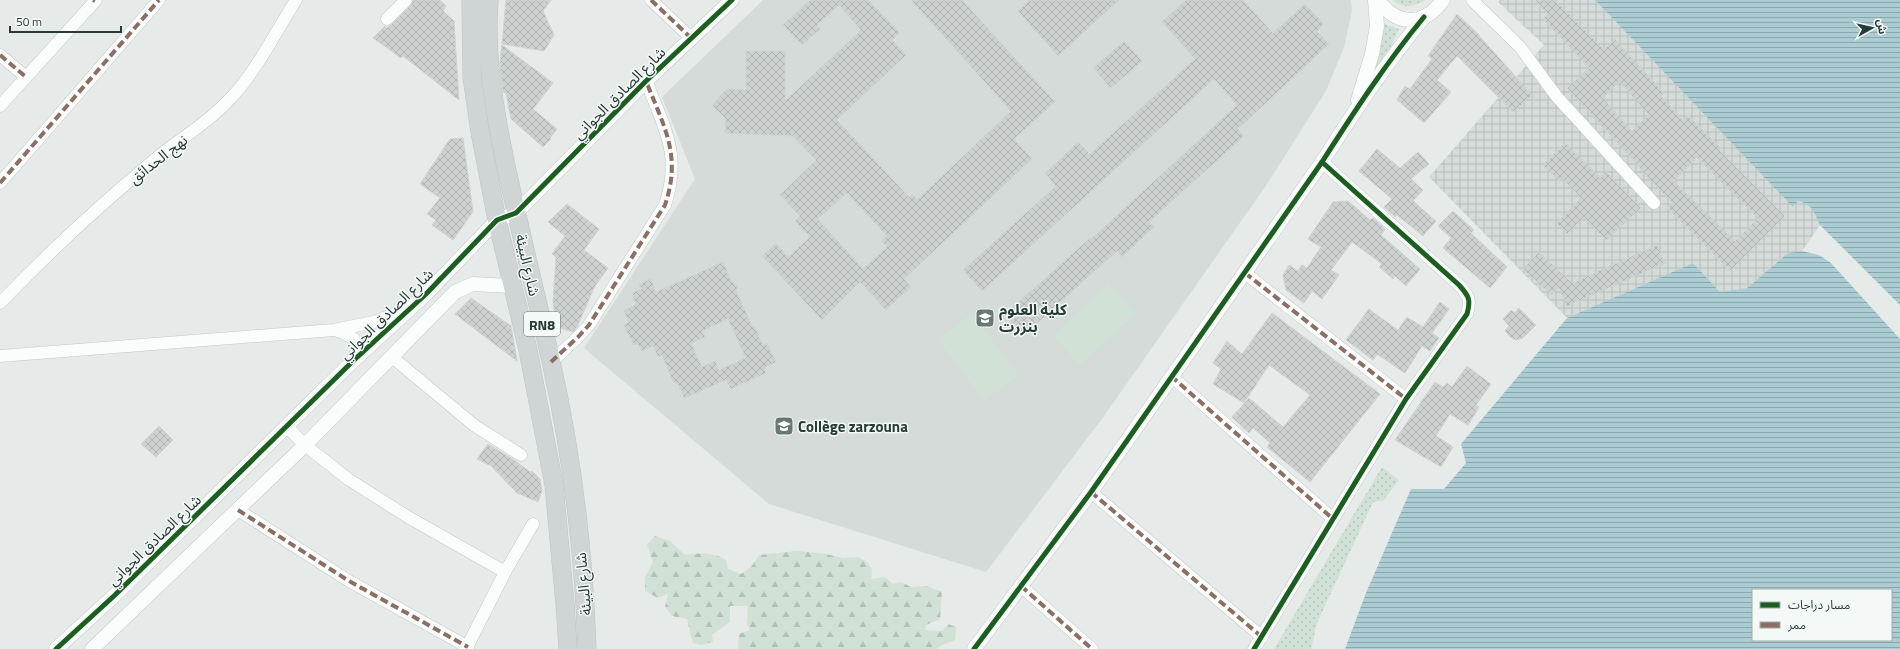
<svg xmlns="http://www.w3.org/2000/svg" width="1900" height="649" viewBox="0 0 1900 649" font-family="'Titillium Web','Noto Sans Arabic',sans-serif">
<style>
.built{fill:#d4dbd8}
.industrial{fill:url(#industrial-grid)}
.grass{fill:url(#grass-dots)}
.forest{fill:url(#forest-firs)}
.green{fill:#d1e1d6}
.water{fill:url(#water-rules);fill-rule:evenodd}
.building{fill:url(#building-cross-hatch);stroke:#cfd3d1;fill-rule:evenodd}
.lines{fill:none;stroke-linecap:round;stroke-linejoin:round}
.minor-casing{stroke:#c3c7c5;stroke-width:13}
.tertiary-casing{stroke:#c3c7c5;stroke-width:15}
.primary-casing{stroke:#bec5c4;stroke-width:19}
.minor{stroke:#fbfcfc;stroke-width:12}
.tertiary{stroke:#fbfcfc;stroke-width:14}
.primary{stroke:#cfd5d4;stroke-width:18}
.quiet{stroke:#8d6e63;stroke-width:4;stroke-dasharray:8 4;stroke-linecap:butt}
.cycleway-casing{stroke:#f4f9f7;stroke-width:8}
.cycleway{stroke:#1b5e20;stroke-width:5}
.labels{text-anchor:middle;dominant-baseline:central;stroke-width:3;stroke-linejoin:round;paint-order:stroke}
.shield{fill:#f4f9f7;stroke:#647471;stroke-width:1}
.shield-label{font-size:14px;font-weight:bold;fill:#263b37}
.street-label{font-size:15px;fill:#263b37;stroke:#f4f9f7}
.poi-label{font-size:15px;font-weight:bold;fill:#263b37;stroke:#f4f9f7;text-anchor:start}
</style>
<defs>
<pattern id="industrial-grid" width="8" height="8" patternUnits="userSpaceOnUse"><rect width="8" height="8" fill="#d4dbd8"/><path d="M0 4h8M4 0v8" fill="none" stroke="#b6bdba"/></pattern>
<pattern id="grass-dots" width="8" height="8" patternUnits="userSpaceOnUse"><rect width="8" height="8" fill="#d1e1d6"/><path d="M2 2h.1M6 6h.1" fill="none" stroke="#b3c2b8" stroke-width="1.8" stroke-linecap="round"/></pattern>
<pattern id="forest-firs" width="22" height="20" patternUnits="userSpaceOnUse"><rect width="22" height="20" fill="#d1e1d6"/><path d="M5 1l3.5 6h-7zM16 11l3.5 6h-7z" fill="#b3c2b8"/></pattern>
<pattern id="water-rules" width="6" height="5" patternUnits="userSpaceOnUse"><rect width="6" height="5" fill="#acccd3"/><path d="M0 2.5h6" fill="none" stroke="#8ca7ac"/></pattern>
<pattern id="building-cross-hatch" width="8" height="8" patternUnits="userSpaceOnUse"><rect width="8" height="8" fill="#cdd1d0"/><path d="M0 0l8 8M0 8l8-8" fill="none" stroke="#b0b4b3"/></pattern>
</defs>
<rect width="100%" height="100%" fill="#e6eae8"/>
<!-- built -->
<path class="built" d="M763 0H1351L1352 11 1344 47 1326 91 1265 187 1104 416 986 572 769 504 584 348 695 179 662 97Z"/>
<!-- industrial -->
<path class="industrial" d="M1500 0H1595L1793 206 1798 201 1806 202 1814 211 1820 225 1802 251 1788 253 1747 288 1720 292 1693 263 1567 318 1429 177 1544 45 1498 2Z"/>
<!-- grass -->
<g class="grass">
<path d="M1393 0H1425C1415 7 1403 9 1393 0Z"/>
<path d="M1384 24 1399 29 1385 59 1372 79 1379 57Z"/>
<path d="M1382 467 1399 480 1383 501 1373 502 1317 623 1311 649H1274Z"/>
</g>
<!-- forest -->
<path class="forest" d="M655 536 670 541 685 555C701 553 712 552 726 560L728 569 741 574 751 567 759 555 797 551 826 554 843 558 858 557 866 561 872 569 871 579 885 577 893 584 901 582 911 587 926 586 942 592 940 619 926 625 925 630 942 631 948 624 956 627 955 640 940 646 937 649H738L739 634 750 630 747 624 748 606H730V622L712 635 713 642 701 645 693 643 687 619 672 616 665 607 668 594 658 598 645 591V578L653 562 647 545Z"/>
<!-- green -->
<g class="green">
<path d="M1108 283 1136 313 1080 366 1053 336Z"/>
<path d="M972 313 1019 375 984 401 938 340Z"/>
</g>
<!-- water -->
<g class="water">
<path d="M1595 0H1900V305L1820 225C1815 214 1812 203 1798 201L1793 207Z"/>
<path d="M1802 251 1819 255 1831 263 1900 339V649H1345L1366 593 1411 489H1444L1466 463 1461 444 1567 318 1693 263 1720 292 1747 288 1788 253ZM1753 590H1891V640H1753Z"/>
</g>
<!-- building -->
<g class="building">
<path d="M413 0H440L446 6 443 11 454 21 459 100 403 56 401 58 373 38 385 26 387 28 392 24 411 5Z"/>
<path d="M506 0H551L543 11 554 35 544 51 502 44Z"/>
<path d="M810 0H868L900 33 892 40 906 55 837 120 909 197 912 194 917 200 1011 111 911 0H962L1055 102 1014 139 1032 159 904 279 911 287 886 310 860 282 822 320 762 256 776 243 788 257 810 237 795 221 800 216 780 195 816 160 793 136 725 133 726 119 712 105 727 89 746 90V51H785V101L861 30 839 5 817 25 820 29 802 45 783 25ZM847 193 887 236 881 241 887 247 863 269 818 219Z"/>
<path d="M1030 0H1119L1058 56 1018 11Z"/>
<path d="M1186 0H1243L1273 33 1305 4 1324 24 1317 31 1329 44 1238 129 1244 136 1149 222 1154 227 1122 257 1117 251 1023 336 1004 315 1090 238 1091 239 1237 105 1214 79 982 291 963 270 1056 186 1045 173 1078 142 1090 154 1195 59 1162 22Z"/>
<path d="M1535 0H1555L1604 50 1615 39 1664 93 1661 96 1683 120 1688 115 1721 148 1719 150 1785 216 1730 271 1667 208 1672 203 1567 88 1589 68 1543 19 1548 14ZM1619 81 1649 115 1632 131 1603 98ZM1697 158 1758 218 1735 241 1674 181Z"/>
<path d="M1457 14 1476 32 1532 95 1513 112 1457 56 1437 80 1451 92 1424 123 1397 100 1405 86 1410 89 1432 59 1428 56Z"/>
<path d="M1124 41 1142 61 1111 88 1093 68Z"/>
<path d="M502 45 553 83 533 109 557 129 550 138 551 139 543 147 511 119 506 93 503 92 501 75 500 62Z"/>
<path d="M463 138 473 212 453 240 432 225 436 220 427 214 440 198 420 184 450 139Z"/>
<path d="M1565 143 1600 177 1606 172 1641 208 1606 240 1584 217 1567 234 1557 223 1581 198 1562 178 1559 181 1543 165Z"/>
<path d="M1377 149 1400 168 1418 152 1429 164 1411 179 1423 190 1413 201 1436 221 1423 236 1397 215 1395 217 1384 207 1392 199 1359 171Z"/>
<path d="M1348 201 1370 220 1373 218 1385 229 1381 235 1420 269 1406 286 1395 276 1393 279 1379 267 1382 264 1352 242 1331 270 1339 275 1322 299 1312 291 1304 303 1286 290 1283 275 1289 265 1298 271 1302 265 1307 268 1321 247 1308 239 1333 202Z"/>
<path d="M567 204 599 229 584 250 608 268 595 286 577 327 573 332 557 327 553 302 556 257 552 254 565 236 548 222Z"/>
<path d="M1453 211 1474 230 1471 233 1507 267 1490 288 1443 248 1451 238 1438 226Z"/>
<path d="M1657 245 1665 263 1567 306 1559 288 1552 295 1523 269 1539 252 1572 283Z"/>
<path d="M723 262 732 282 737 286V293L753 328 755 327 763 345 767 343 776 362 764 368 766 373 731 389 726 380 684 398 678 384 673 381 662 355 658 357 653 346 642 351 638 344 633 345 624 325 629 322 624 311 636 304 632 293 641 289 639 284 651 279 656 292ZM728 319 746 358 719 370 715 361 702 367 691 343 705 337 702 331Z"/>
<path d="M471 298 511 326 517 361 455 314Z"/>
<path d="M1440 302 1449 309 1432 333 1439 338 1430 351 1422 346 1405 373 1377 354 1373 360 1346 340 1369 309 1398 330 1407 317 1423 327Z"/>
<path d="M1519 308 1536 325 1523 338 1516 340 1511 338 1505 331 1509 326 1503 319 1511 310 1515 313Z"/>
<path d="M1272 313 1380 394 1310 482 1267 447 1270 443 1253 428 1249 433 1232 417 1249 398 1283 427 1310 395 1269 365 1244 403 1213 384 1221 369 1213 363 1227 341 1242 354Z"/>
<path d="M1467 366 1491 384 1476 405 1479 407 1468 425 1450 414 1436 436 1453 447 1441 467 1395 440 1435 382 1443 387 1447 383 1452 387Z"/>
<path d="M159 426 173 440 156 457 141 444Z"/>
<path d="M488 444 514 460 530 472 532 471 540 479 542 491 538 502 517 493 491 466 477 459Z"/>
</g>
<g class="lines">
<!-- minor casing -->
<g class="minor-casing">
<g id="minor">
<path d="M651 0 691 38"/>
<path d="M1472 0 1520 47 1557 97 1654 203"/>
<path d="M387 19 406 0"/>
<path d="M0 55 26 77"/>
<path d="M0 106 96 0"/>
<path d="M0 183 159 0"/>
<path d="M1245 273 1406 399"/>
<path d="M0 303C48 253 100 205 153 161 179 139 207 124 231 98 257 70 275 33 296 0"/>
<path d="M335 330 344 333 354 339 356 351 353 361"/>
<path d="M0 356 334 330 374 322 406 309"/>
<path d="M392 357 475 426 521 455"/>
<path d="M551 362 579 336 589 325 665 205C682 155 664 127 646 81"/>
<path d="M1171 376 1332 518"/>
<path d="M287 427 305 445 348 479 408 517 505 572"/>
<path d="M1091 492 1262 637"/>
<path d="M238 510 349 581 468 647"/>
<path d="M1021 586 1092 649"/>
<path d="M466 649 505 572 533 524"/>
<path d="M1254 649 1406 399 1467 314C1471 300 1469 296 1459 285L1322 162"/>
</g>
</g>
<!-- tertiary casing -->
<g class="tertiary-casing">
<g id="tertiary">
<path d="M1378 0C1397 26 1424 27 1443 0"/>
<path d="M1358 100 1372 54 1377 26 1375 0"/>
<path d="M56 649 115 595 353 361 426 294 497 220 516 213 646 81 732 0"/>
<path d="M92 649 305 445 455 292 473 284 512 286"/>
<path d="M974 649 1091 492 1322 162C1354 112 1386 63 1424 17"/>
</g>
</g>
<!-- primary casing -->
<g class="primary-casing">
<g id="primary">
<path d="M471 0 472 77 480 132 497 220 528 350 554 485 565 604 568 649"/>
<path d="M489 0C485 54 494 108 505 161 519 228 536 294 551 361 572 455 584 553 587 649"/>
</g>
</g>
<!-- minor -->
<use href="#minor" class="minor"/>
<!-- tertiary -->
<use href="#tertiary" class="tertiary"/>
<!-- primary -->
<use href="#primary" class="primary"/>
<!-- quiet -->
<g class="quiet">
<path d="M93 0 95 1"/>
<path d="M651 0 691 38"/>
<path d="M0 55 26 77"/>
<path d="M0 183 159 0"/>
<path d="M1245 273 1406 399"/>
<path d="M551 362 579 336 589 325 665 205C682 155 664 127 646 81"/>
<path d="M1171 376 1332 518"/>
<path d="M1091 492 1262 637"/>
<path d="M238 510 349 581 468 647"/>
<path d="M1021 586 1092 649"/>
</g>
<!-- cycleway casing -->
<g class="cycleway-casing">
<g id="cycleway">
<path d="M56 649 115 595 353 361 426 294 497 220 516 213 646 81 732 0"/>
<path d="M974 649 1091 492 1322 162C1354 112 1386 63 1424 17"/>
<path d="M1254 649 1406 399 1467 314C1471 300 1469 296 1459 285L1322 162"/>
</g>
</g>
<!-- cycleway -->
<use href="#cycleway" class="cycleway"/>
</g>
<!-- icons -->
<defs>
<g id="university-square" transform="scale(1)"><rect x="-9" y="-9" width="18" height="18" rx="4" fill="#697875" stroke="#f4f9f7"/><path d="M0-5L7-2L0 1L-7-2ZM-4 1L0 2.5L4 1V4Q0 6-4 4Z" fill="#fff"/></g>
</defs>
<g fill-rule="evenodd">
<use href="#university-square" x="985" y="318"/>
<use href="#university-square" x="784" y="426"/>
</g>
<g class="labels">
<!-- shield labels -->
<rect class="shield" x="524" y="312" width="36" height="24" rx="3"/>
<g class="shield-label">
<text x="542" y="324">RN8</text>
</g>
<!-- street labels -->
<g class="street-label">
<text transform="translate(619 93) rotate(-45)">شارع الصادق الجواني</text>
<text transform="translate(158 159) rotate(-38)">نهج الحدائق</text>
<text transform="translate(528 265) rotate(77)">شارع البيئة</text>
<text transform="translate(386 314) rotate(-44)">شارع الصادق الجواني</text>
<text transform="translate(154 540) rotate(-44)">شارع الصادق الجواني</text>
<text transform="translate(583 584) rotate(-95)">شارع البيئة</text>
</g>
<!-- poi labels -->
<g class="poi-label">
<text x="999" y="309">كلية العلوم<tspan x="999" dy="17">بنزرت</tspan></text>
<text x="798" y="426">Collège zarzouna</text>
</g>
</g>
<!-- legend -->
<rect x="1752" y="589" width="140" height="52" fill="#f4f9f7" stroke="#a2adaa"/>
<rect x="1760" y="602" width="20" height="6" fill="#1b5e20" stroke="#a2adaa"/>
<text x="1788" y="609" font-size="12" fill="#263b37">مسار دراجات</text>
<rect x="1760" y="622" width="20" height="6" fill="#8d6e63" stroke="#a2adaa"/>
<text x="1788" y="629" font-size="12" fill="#263b37">ممر</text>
<!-- north arrow -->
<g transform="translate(1872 28) rotate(82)" stroke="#f4f9f7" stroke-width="3" paint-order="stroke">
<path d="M0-3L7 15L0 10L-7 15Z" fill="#263b37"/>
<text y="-6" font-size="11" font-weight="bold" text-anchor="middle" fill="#263b37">ش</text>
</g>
<!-- scale -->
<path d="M10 26v6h111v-6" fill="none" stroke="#263b37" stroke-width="2"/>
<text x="16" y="26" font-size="12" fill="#263b37" stroke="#f4f9f7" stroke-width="3" paint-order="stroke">50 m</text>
</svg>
